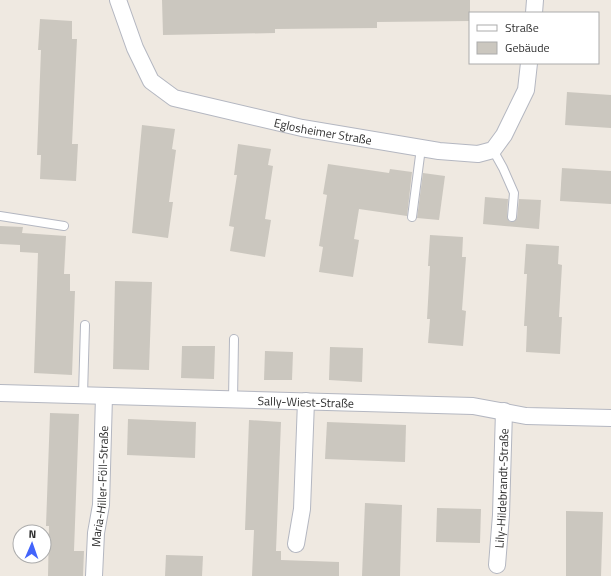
<svg xmlns="http://www.w3.org/2000/svg" width="611" height="576" viewBox="0 0 611 576" font-family="'Titillium Web',sans-serif">
<style>
.building{fill:#cbc7bf}
.lines{fill:none;stroke-linecap:round;stroke-linejoin:round}
.service-casing{stroke:#b4b7c1;stroke-width:10}
.minor-casing{stroke:#b4b7c1;stroke-width:18}
.service{stroke:#fff;stroke-width:8}
.minor{stroke:#fff;stroke-width:16}
.labels{text-anchor:middle;dominant-baseline:central;stroke-width:4;stroke-linejoin:round;paint-order:stroke}
.street-label{font-size:12px;fill:#2e2e2e;stroke:#fff}
</style>
<rect width="100%" height="100%" fill="#efe9e1"/>
<!-- building -->
<g class="building">
<path d="M162 0H470V21L377 22V28L275 29V33L163 35Z"/>
<path d="M40 19 72 21V39H77L72 144H78L76 181 40 179 41 155H37L41 50H38Z"/>
<path d="M567 92 611 95V128L565 125Z"/>
<path d="M142 125 175 129 172 149 176 150 169 202H173L168 238 132 233Z"/>
<path d="M238 144 271 149 268 165 273 166 265 219 271 220 265 257 230 251 234 227 229 226 237 175H234Z"/>
<path d="M328 164 389 173 390 169 412 172 407 216 359 209 354 239 359 240 353 277 319 272 323 247 319 246 327 195 323 194Z"/>
<path d="M562 168 611 171V204L560 201Z"/>
<path d="M423 173 445 176 439 220 417 218Z"/>
<path d="M485 197 508 199 507 217 509 221 512 222 517 218 519 199 541 200 539 229 483 224Z"/>
<path d="M0 226 23 227 22 233 66 236 64 274H70V291H75L72 375 34 373 38 253 20 252V245L0 244Z"/>
<path d="M430 235 463 237 462 257H466L462 310 466 311 463 346 428 343 430 319H427L430 266H428Z"/>
<path d="M526 244 559 246 558 264 562 265 559 317H562L560 354 526 352 527 326H524L527 274H524Z"/>
<path d="M115 281 152 282 149 370 113 369Z"/>
<path d="M182 346H215L214 379 181 378Z"/>
<path d="M330 347 363 348 362 382 329 380Z"/>
<path d="M265 351 293 352 292 380H264Z"/>
<path d="M50 413 79 414 74 551H84L83 576H48L49 526H46Z"/>
<path d="M128 419 196 422 195 458 127 455Z"/>
<path d="M249 420 281 422 276 551H281V560L339 562V576H252L254 530H245Z"/>
<path d="M327 422 406 425 405 462 325 459Z"/>
<path d="M365 503 402 505 400 576H362Z"/>
<path d="M437 508 481 509 480 543 436 542Z"/>
<path d="M566 511 603 512 601 576H566Z"/>
<path d="M166 555 203 556 202 576H165Z"/>
</g>
<g class="lines">
<!-- service casing -->
<g class="service-casing">
<g id="service">
<path d="M493 150 503 168 514 193 512 217"/>
<path d="M0 216 64 226"/>
<path d="M412 217 421 148"/>
<path d="M83 395 85 325"/>
<path d="M233 400 234 339"/>
</g>
</g>
<!-- minor casing -->
<g class="minor-casing">
<g id="minor">
<path id="s1" d="M118 0 135 48 151 81 174 98 302 128 439 151 478 154 493 150 504 135 526 90 529 63"/>
<path d="M534 13 535 0"/>
<path id="s2" d="M0 393 473 406 526 416 611 418"/>
<path d="M296 544 302 509 306 401"/>
<path id="s3" d="M497 565 501 515 504 411"/>
<path id="s4" d="M94 576 96 533 101 505 104 396"/>
</g>
</g>
<!-- service -->
<use href="#service" class="service"/>
<!-- minor -->
<use href="#minor" class="minor"/>
</g>
<g class="labels">
<!-- street labels -->
<g class="street-label">
<text stroke="none"><textPath href="#s1" startOffset="269">Eglosheimer Straße</textPath></text>
<text stroke="none"><textPath href="#s2" startOffset="306">Sally-Wiest-Straße</textPath></text>
<text stroke="none"><textPath href="#s4" startOffset="90">Maria-Hiller-Föll-Straße</textPath></text>
<text stroke="none"><textPath href="#s3" startOffset="77">Lily-Hildebrandt-Straße</textPath></text>
</g>
</g>
<!-- legend -->
<rect x="469" y="12" width="130" height="52" fill="#ffffff" stroke="#ababab"/>
<rect x="477" y="25" width="20" height="6" fill="#ffffff" stroke="#ababab"/>
<text x="505" y="32" font-size="12" fill="#2e2e2e">Straße</text>
<rect x="477" y="42" width="20" height="12" fill="#cbc7bf" stroke="#ababab"/>
<text x="505" y="52" font-size="12" fill="#2e2e2e">Gebäude</text>
<!-- north arrow -->
<g transform="translate(32 544) rotate(2)"><circle r="19" fill="#ffffff" stroke="#ababab"/>
<path d="M0-3L7 15L0 10L-7 15Z" fill="#4264fb"/>
<text y="-6" font-size="11" font-weight="bold" text-anchor="middle" fill="#2e2e2e">N</text>
</g>
</svg>
